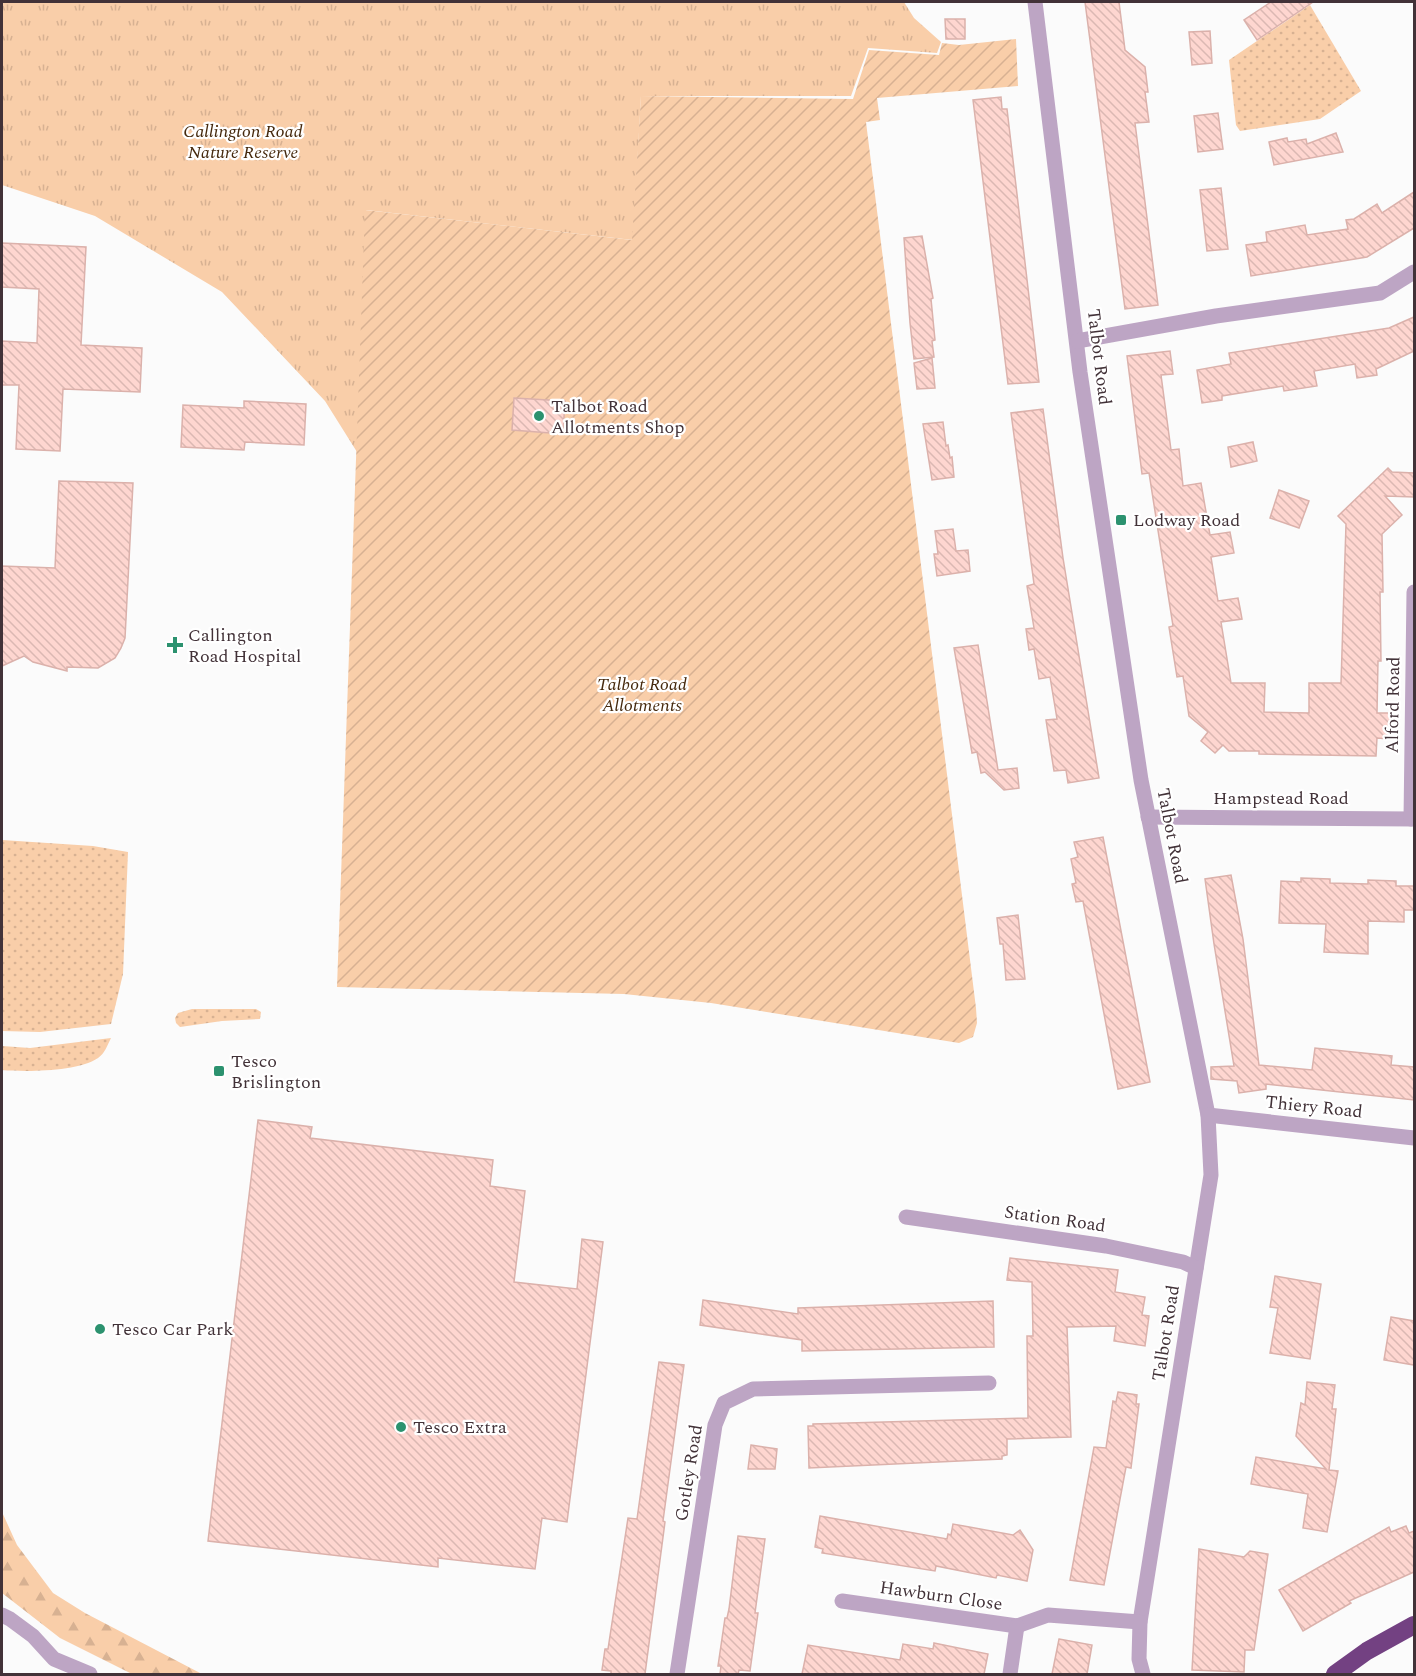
<svg xmlns="http://www.w3.org/2000/svg" width="1416" height="1676" viewBox="0 0 1416 1676" font-family="Spectral,serif">
<style>
.grass{fill:url(#grass-dots)}
.forest{fill:url(#forest-firs)}
.park{fill:url(#park-tufts)}
.garden{fill:url(#garden-furrows)}
.building{fill:url(#building-back-hatch);stroke:#dbb1ab;stroke-width:1.5}
.lines{fill:none;stroke-linecap:round;stroke-linejoin:round}
.street{stroke:#bda5c4;stroke-width:15}
.highway{stroke:#734182;stroke-width:18}
.poi-dot{fill:#2c926f;stroke:#fff;stroke-width:2}
.labels{text-anchor:middle;dominant-baseline:central;stroke-width:4.5;stroke-linejoin:round;paint-order:stroke}
.park-label{font-size:18px;font-style:italic;fill:#45290d;stroke:#fff}
.street-label{font-size:18px;fill:#423238;stroke:#fff}
.poi-label{font-size:18px;fill:#423238;stroke:#fff;text-anchor:start}
</style>
<defs>
<pattern id="grass-dots" width="8" height="8" patternUnits="userSpaceOnUse" patternTransform="scale(1.5)"><rect width="8" height="8" fill="#f9cea9"/><path d="M2 2h.1M6 6h.1" fill="none" stroke="#d7b192" stroke-width="1.8" stroke-linecap="round"/></pattern>
<pattern id="forest-firs" width="22" height="20" patternUnits="userSpaceOnUse" patternTransform="scale(1.5)"><rect width="22" height="20" fill="#f9cea9"/><path d="M5 1l3.5 6h-7zM16 11l3.5 6h-7z" fill="#d7b192"/></pattern>
<pattern id="park-tufts" width="24" height="20" patternUnits="userSpaceOnUse" patternTransform="scale(1.5)"><rect width="24" height="20" fill="#f9cea9"/><path d="M3 7l-1-3M5 7V3M7 7l1-3M15 17l-1-3M17 17v-4M19 17l1-3" fill="none" stroke="#d7b192"/></pattern>
<pattern id="garden-furrows" width="10" height="10" patternUnits="userSpaceOnUse" patternTransform="scale(1.5)"><rect width="10" height="10" fill="#f9cea9"/><path d="M-1 1l2-2M0 10L10 0M9 11l2-2" fill="none" stroke="#d7b192"/></pattern>
<pattern id="building-back-hatch" width="6" height="6" patternUnits="userSpaceOnUse" patternTransform="scale(1.5)"><rect width="6" height="6" fill="#fed6d0"/><path d="M-1 5l2 2M0 0l6 6M5-1l2 2" fill="none" stroke="#dbb8b3"/></pattern>
</defs>
<rect width="100%" height="100%" fill="#fbfbfb"/>
<!-- grass -->
<g class="grass">
<path d="M1310 5 1361 91 1320 119 1240 131 1236 125 1229 60Z"/>
<path d="M2 840 93 846 128 852 123 974 111 1024 40 1032 2 1031Z"/>
<path d="M192 1009H256L261 1012 260 1019 222 1021 180 1027 176 1023 175 1018 178 1013Z"/>
<path d="M111 1038C107 1046 105 1053 98 1058 78 1072 25 1072 2 1070V1046L30 1048Z"/>
</g>
<!-- forest -->
<path class="forest" d="M2 1512 17 1545 53 1593 85 1613 202 1674H132L60 1638 2 1593Z"/>
<!-- park -->
<path class="park" d="M2 2H904L914 18 941 42 937 53 868 48 851 96H641L633 240 366 210 357 452 325 401 222 292 95 216 2 185Z"/>
<!-- garden -->
<path class="garden" d="M1016 39 1018 86 877 98 880 120 866 122 976 1008 977 1023 973 1037 959 1043 711 1003 624 994 337 987 365 210 632 240 641 96 853 99 869 50 939 55 942 43 959 45Z"/>
<!-- building -->
<g class="building">
<path d="M1085 2H1119L1125 50 1145 67 1148 92H1145L1149 122 1135 123 1158 305 1125 309Z"/>
<path d="M1271 2H1313L1257 40 1244 20Z"/>
<path d="M945 19H965V39H946Z"/>
<path d="M1210 31 1212 63 1192 65 1189 32Z"/>
<path d="M1001 97 1002 109H1007L1039 382 1008 384 973 100Z"/>
<path d="M1218 113 1223 149 1198 152 1194 116Z"/>
<path d="M1336 133 1343 152 1274 165 1269 142 1287 138 1288 142 1306 139 1307 144Z"/>
<path d="M1221 188 1228 249 1207 251 1200 190Z"/>
<path d="M1414 192V228L1367 257 1251 276 1246 245 1267 242 1266 232 1305 225 1307 235 1348 229 1346 220 1354 219 1377 204 1382 213Z"/>
<path d="M922 236 933 298 931 299 935 340 932 341 934 357 914 359 910 323 904 238Z"/>
<path d="M2 243 86 247 81 345 142 348 140 392 63 389 60 451 16 449 19 385H2V341L37 343 39 289 2 287Z"/>
<path d="M1414 317V351L1376 369 1377 375 1357 378 1355 364 1314 371 1317 386 1284 391 1283 386 1222 396V400L1202 403 1197 370 1231 364 1229 353 1389 328Z"/>
<path d="M1170 351 1173 374 1161 375 1171 450 1179 449 1183 486 1201 483 1210 535 1230 532 1234 553 1211 557 1218 601 1238 598 1240 608 1242 619 1221 622 1231 683H1265L1264 712 1309 713V683H1341L1346 524 1338 516 1388 468 1392 472 1414 473V497L1385 496 1402 515 1382 534 1383 592H1380L1381 661H1378L1377 713H1390L1389 739 1377 738 1376 756 1259 754V751H1229L1223 745 1215 753 1201 741 1208 732 1189 716 1183 676 1177 677 1169 627 1173 626 1149 473 1142 474 1127 356Z"/>
<path d="M932 358 935 388 917 389 914 363Z"/>
<path d="M514 398 565 401 563 434 512 430Z"/>
<path d="M244 401 306 404 304 445 245 442 244 450 181 447 183 405 244 408Z"/>
<path d="M1043 409 1063 558 1099 778 1068 783 1066 770 1054 771 1046 720 1057 719 1050 677 1039 679 1034 649 1029 650 1026 629 1034 628 1027 586 1034 584 1011 413Z"/>
<path d="M943 422 946 446 948 445 950 458 952 457 954 477 932 480 923 424Z"/>
<path d="M1253 442 1257 461 1231 467 1228 447Z"/>
<path d="M59 481 133 483 125 638 121 648 115 658 98 668 67 667V671L33 662 24 656 2 666V566L55 568Z"/>
<path d="M1279 490 1309 501 1299 528 1270 518Z"/>
<path d="M953 529 956 551 968 550 970 571 937 576 934 554H938L935 531Z"/>
<path d="M978 645 998 770 1017 768 1019 788 1004 790 985 772 981 773 977 752 972 753 954 648Z"/>
<path d="M1103 837 1150 1082 1118 1089 1083 901 1076 902 1072 884 1076 883 1071 859 1078 857 1074 842Z"/>
<path d="M1231 875 1243 939 1259 1065 1312 1070 1315 1048 1392 1056 1391 1065 1414 1067V1100L1266 1084V1089L1239 1093 1237 1081 1211 1079V1067L1234 1066 1214 944 1205 879Z"/>
<path d="M1301 878 1330 879V883L1368 884V880L1396 881V886H1414V910H1404V922L1368 921V954L1324 952 1326 924 1279 923 1281 881 1301 882Z"/>
<path d="M1018 915 1025 979 1006 980 1003 944H1000L997 918Z"/>
<path d="M258 1120 312 1127 310 1138 493 1160 490 1186 525 1191 514 1282 577 1289 582 1239 603 1242 567 1522 542 1518 535 1569 438 1558V1567L208 1541Z"/>
<path d="M1010 1258 1118 1270 1115 1292 1145 1297 1142 1315 1149 1316 1145 1346 1114 1341 1116 1326 1067 1327 1071 1437 1007 1439V1455L1002 1456V1459L809 1468 808 1426H813V1424L1028 1418 1027 1336H1033L1032 1282 1007 1280Z"/>
<path d="M1275 1276 1321 1284 1310 1359 1270 1353 1278 1308 1270 1307Z"/>
<path d="M703 1300 798 1314V1308L993 1301 994 1347 802 1351V1340L700 1325Z"/>
<path d="M1391 1317 1414 1321V1365L1384 1360Z"/>
<path d="M659 1362 684 1365 663 1521 665 1522 645 1674H611V1671L602 1670 605 1649H608L628 1518 637 1519Z"/>
<path d="M1307 1382 1335 1385 1332 1409H1336L1329 1470 1338 1471 1327 1532 1303 1528 1308 1494 1251 1484 1256 1457 1326 1469 1296 1436 1301 1403 1305 1405Z"/>
<path d="M1118 1392 1137 1395 1136 1404H1139L1131 1468 1126 1467 1104 1585 1070 1580 1094 1447 1106 1448 1113 1401 1116 1402Z"/>
<path d="M751 1445 777 1449 775 1469H748Z"/>
<path d="M820 1516 947 1539 948 1534 951 1535 953 1524 1013 1535 1020 1530 1033 1550 1027 1581 997 1575 996 1578 936 1566 935 1571 822 1553 823 1549 815 1547Z"/>
<path d="M1406 1526 1409 1533 1414 1531V1572L1349 1601 1351 1603 1303 1631 1279 1590 1389 1527 1391 1532Z"/>
<path d="M738 1536 765 1539 755 1613H758L750 1671 739 1670 738 1674H720L721 1666H718L725 1618H727L729 1609Z"/>
<path d="M1199 1549 1244 1557 1250 1551 1268 1554 1254 1650H1245L1244 1672 1192 1670Z"/>
<path d="M1059 1639 1092 1645 1087 1674H1052Z"/>
<path d="M934 1643 988 1654 984 1674H802L808 1645 900 1660 903 1644 933 1649Z"/>
</g>
<g class="lines">
<!-- street -->
<g class="street">
<path d="M1035 2 1080 372 1141 780 1208 1115 1211 1175 1140 1622 1139 1659 1143 1674"/>
<path d="M1077 341 1216 316 1380 293 1414 272"/>
<path d="M1148 817 1414 819"/>
<path d="M1411 819 1414 592"/>
<path d="M1208 1115 1414 1138"/>
<path d="M906 1217 1106 1246 1183 1262 1196 1268"/>
<path d="M842 1601 1017 1626 1048 1615 1140 1622"/>
<path d="M2 1615 10 1619 33 1636 54 1659 90 1674"/>
<path d="M677 1674 715 1425 724 1403 753 1389 989 1383"/>
<path d="M1010 1674 1017 1626"/>
</g>
<!-- highway -->
<path class="highway" d="M1335 1674 1367 1651 1414 1625"/>
</g>
<!-- markers -->
<g class="poi-dot">
<circle cx="539" cy="416" r="6"/>
<rect x="1115" y="514" width="12" height="12" rx="3"/>
<path d="M172 636h6v6h6v6h-6v6h-6v-6h-6v-6h6z"/>
<rect x="213" y="1065" width="12" height="12" rx="3"/>
<circle cx="100" cy="1329" r="6"/>
<circle cx="401" cy="1427" r="6"/>
</g>
<g class="labels">
<!-- park labels -->
<g class="park-label">
<text x="243" y="131">Callington Road<tspan x="243" dy="21">Nature Reserve</tspan></text>
<text x="642" y="684">Talbot Road<tspan x="642" dy="21">Allotments</tspan></text>
</g>
<!-- street labels -->
<g class="street-label">
<text transform="translate(1099 357) rotate(83)">Talbot Road</text>
<text transform="translate(1393 705) rotate(-89)">Alford Road</text>
<text x="1281" y="798">Hampstead Road</text>
<text transform="translate(1172 836) rotate(79)">Talbot Road</text>
<text transform="translate(1314 1107) rotate(6)">Thiery Road</text>
<text transform="translate(1055 1219) rotate(8)">Station Road</text>
<text transform="translate(1166 1333) rotate(-81)">Talbot Road</text>
<text transform="translate(689 1473) rotate(-81)">Gotley Road</text>
<text transform="translate(941 1596) rotate(8)">Hawburn Close</text>
</g>
<!-- poi labels -->
<g class="poi-label">
<text x="551" y="406">Talbot Road<tspan x="551" dy="21">Allotments Shop</tspan></text>
<text x="1133" y="520">Lodway Road</text>
<text x="188" y="635">Callington<tspan x="188" dy="21">Road Hospital</tspan></text>
<text x="231" y="1061">Tesco<tspan x="231" dy="21">Brislington</tspan></text>
<text x="112" y="1329">Tesco Car Park</text>
<text x="413" y="1427">Tesco Extra</text>
</g>
</g>
<!-- border -->
<rect width="1416" height="1676" fill="none" stroke="#423238" stroke-width="6"/>
</svg>
